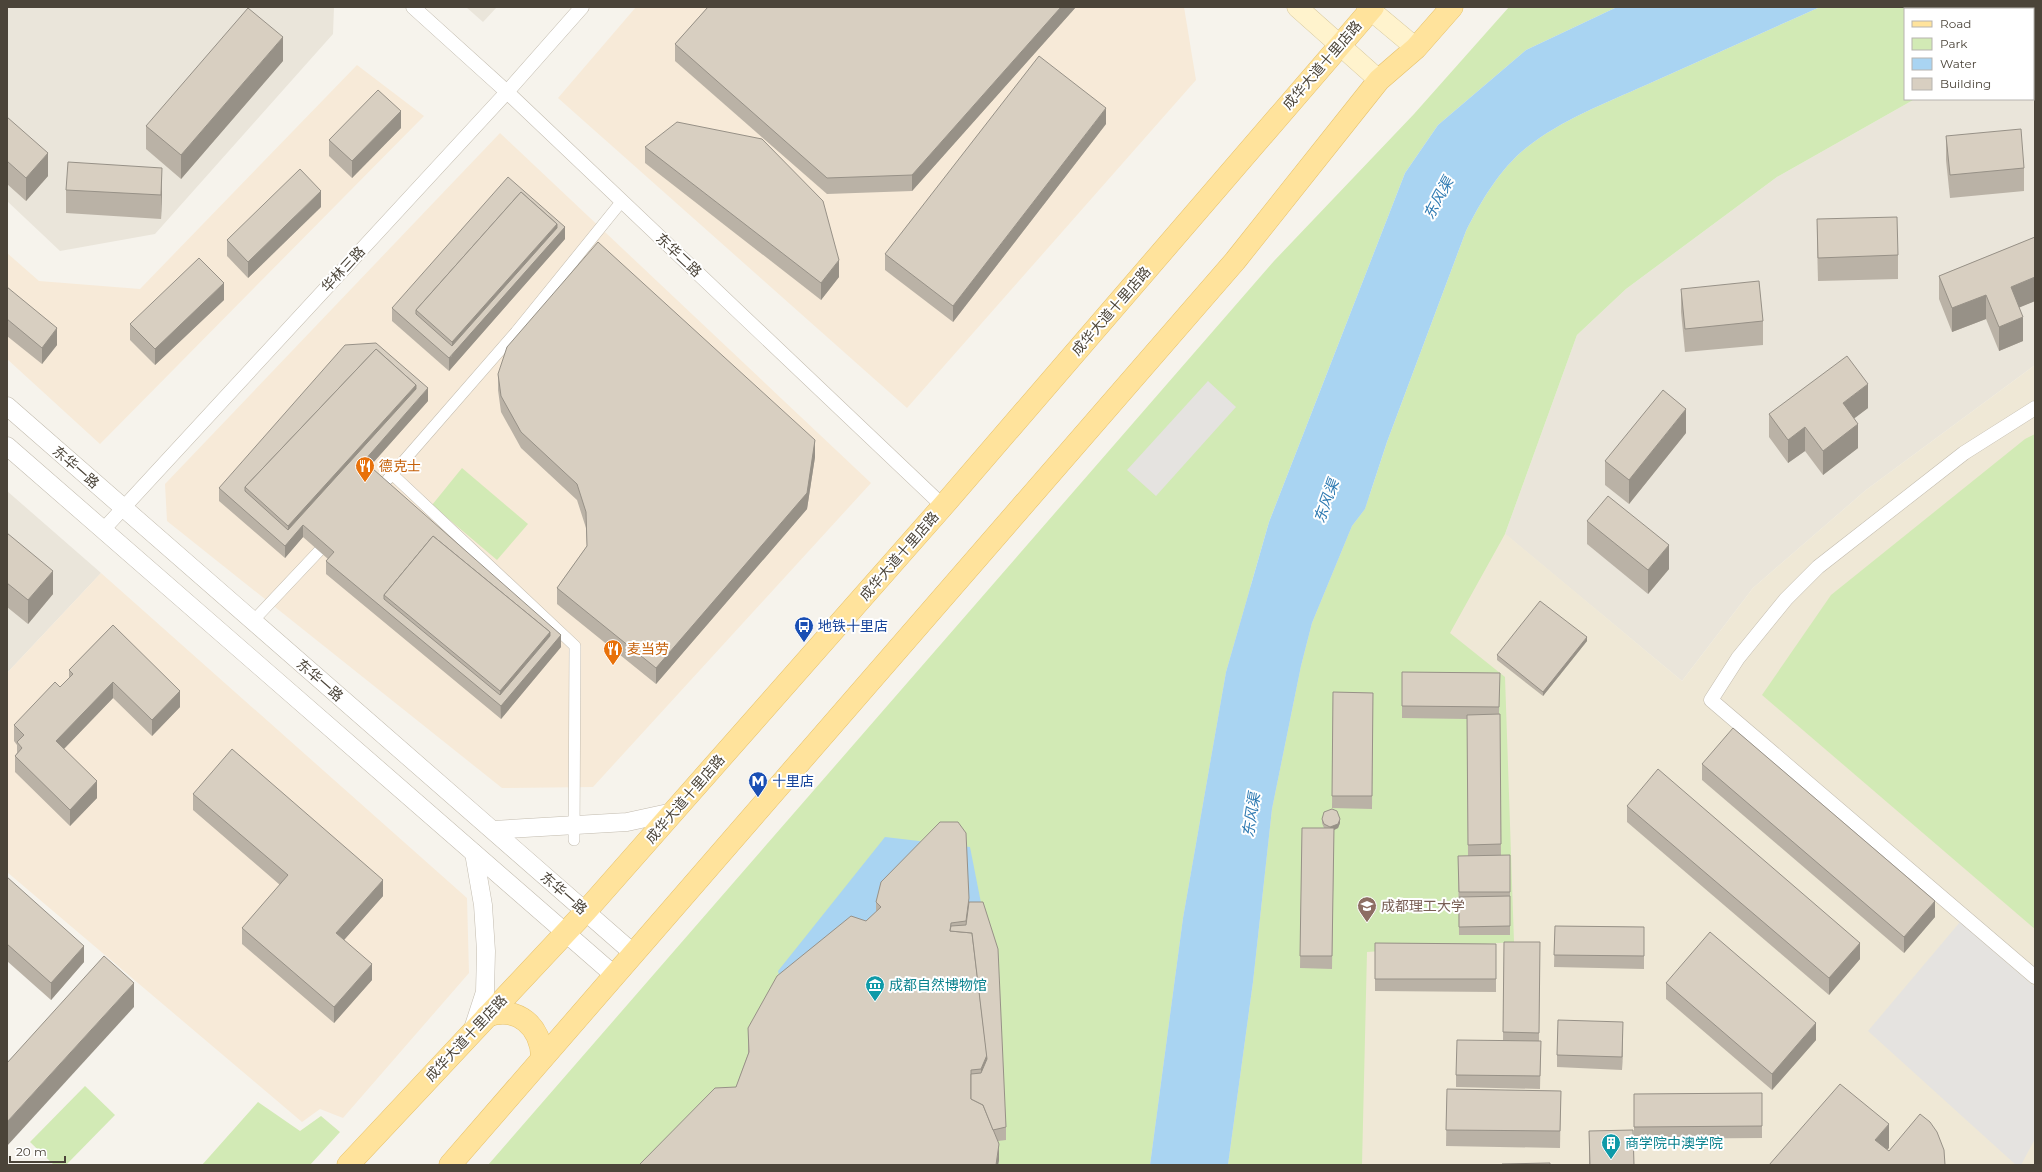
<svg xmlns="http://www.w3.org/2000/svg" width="2042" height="1172" viewBox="0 0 2042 1172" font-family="Montserrat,'Noto Sans SC',sans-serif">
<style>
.residential{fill:#eae5da}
.commercial{fill:#f7ead8}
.education{fill:#efe8d6}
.green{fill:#d2eab5}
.parking{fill:#e5e3e0}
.water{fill:#a9d4f2}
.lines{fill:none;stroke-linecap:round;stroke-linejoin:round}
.pedestrian-casing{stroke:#c2bbae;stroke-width:12}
.minor-casing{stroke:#c2bbae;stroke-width:15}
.tertiary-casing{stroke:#c2bbae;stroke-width:19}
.secondary-casing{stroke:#d6c79b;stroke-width:21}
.primary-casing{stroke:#e6c16a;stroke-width:23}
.pedestrian{stroke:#fff;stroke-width:11}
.minor{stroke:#fff;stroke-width:14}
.tertiary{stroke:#fff;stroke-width:18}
.secondary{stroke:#fff3cd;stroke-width:20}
.primary{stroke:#ffe39c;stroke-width:22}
.wall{fill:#bab2a6}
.shaded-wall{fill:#979187}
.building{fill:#d8cfc1;stroke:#979187;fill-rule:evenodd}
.labels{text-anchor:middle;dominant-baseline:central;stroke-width:4;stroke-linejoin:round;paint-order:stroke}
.street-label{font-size:14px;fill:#4b4439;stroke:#fff}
.food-label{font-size:14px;fill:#c56008;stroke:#fff;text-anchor:start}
.transit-label{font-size:14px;fill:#164399;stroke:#fff;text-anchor:start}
.education-label{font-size:14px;fill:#785e54;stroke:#fff;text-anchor:start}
.culture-label{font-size:14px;fill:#0d838f;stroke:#fff;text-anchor:start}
.water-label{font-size:15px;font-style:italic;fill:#2e7ab2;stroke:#fff}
</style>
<rect width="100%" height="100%" fill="#f6f3ec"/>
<!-- residential -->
<g class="residential">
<path d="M7 7H334L333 34 155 234 60 251 7 201Z"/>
<path d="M466 7H497L483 22Z"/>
<path d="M2035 45V365L1866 490 1753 588 1682 681 1505 534 1577 335 1626 289 1777 177 1915 99H2033V46Z"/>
<path d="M7 491 101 573 7 673Z"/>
</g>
<!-- commercial -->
<g class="commercial">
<path d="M636 7H1184L1196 80 907 408 558 98Z"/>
<path d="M357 65 424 116 100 444 7 359V253L39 281 140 289Z"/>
<path d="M500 133 871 483 593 787 502 788 167 521 165 484Z"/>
<path d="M101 573 467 898 469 973 343 1118 320 1109 302 1122 7 872V673Z"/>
</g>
<!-- education -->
<path class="education" d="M2035 365V1165H488L1417 460 1682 681 1753 588 1866 490Z"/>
<!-- green -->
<g class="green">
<path d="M1509 7H1617L1526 50 1438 125 1405 173 1269 522 1226 672 1183 918 1150 1165H488L1274 261 1414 114Z"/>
<path d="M1820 7H2035V45L2033 46V9H1905V99H1915L1777 177 1626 289 1577 335 1505 534 1450 633 1505 677 1514 942 1367 952 1362 1165H1228L1253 982 1272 809 1301 666 1312 623 1352 526 1365 509 1387 442 1466 231C1481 201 1500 169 1526 148 1561 120 1606 103 1646 85 1704 59 1762 33 1820 7Z"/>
<path d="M2035 434V929L1762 695 1831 595 2025 439Z"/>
<path d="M462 468 528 524 497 560 432 505Z"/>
<path d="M85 1086 115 1115 66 1165H54L30 1142Z"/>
<path d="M258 1102 300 1131 321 1116 340 1132 310 1165H202Z"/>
</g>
<!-- parking -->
<g class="parking">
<path d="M1208 381 1236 407 1156 496 1127 470Z"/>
<path d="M1960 922 2035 987V1139L2021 1165H2016L1868 1031Z"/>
</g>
<!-- water -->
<g class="water">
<path d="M1617 7H1820C1762 33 1704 59 1646 85 1606 103 1561 120 1526 148 1500 169 1481 201 1466 231L1387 442 1365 509 1352 526 1312 623 1301 666 1272 809 1253 982 1228 1165H1150L1183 918 1226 672 1269 522 1405 173 1438 125 1526 50Z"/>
<path d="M885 837 970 847 982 908 782 989 778 971Z"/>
</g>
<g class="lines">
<!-- pedestrian casing -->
<g class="pedestrian-casing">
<g id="pedestrian">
<path d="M393 475 575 646 574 840"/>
<path d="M388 479 516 332 622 201"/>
<path d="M253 621 319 551"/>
</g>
</g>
<!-- minor casing -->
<g class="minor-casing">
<g id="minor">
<path d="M413 7 507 92 943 506"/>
<path d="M2035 408 1964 453 1818 567 1786 599 1738 658 1711 700 2035 977"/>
<path d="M103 530 507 92 582 7"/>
</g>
</g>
<!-- tertiary casing -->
<g class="tertiary-casing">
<g id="tertiary">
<path d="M7 406 633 953"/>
<path d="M7 446 614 975"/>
<path d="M493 830 627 822 673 812"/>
<path d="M472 1032 485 992 486 951 483 905 474 853"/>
</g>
</g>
<!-- secondary casing -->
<g class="secondary-casing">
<g id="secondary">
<path d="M1297 7 1379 80"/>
<path d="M1367 7 1416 48"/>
</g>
</g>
<!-- primary casing -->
<g class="primary-casing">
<g id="primary">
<path d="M487 1016C518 1005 541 1027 542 1057"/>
<path d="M348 1165 586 911 943 506 1373 7"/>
<path d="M450 1165 1235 261 1379 80 1416 48 1452 7"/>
</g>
</g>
<!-- pedestrian -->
<use href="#pedestrian" class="pedestrian"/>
<!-- minor -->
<use href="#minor" class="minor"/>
<!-- tertiary -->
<use href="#tertiary" class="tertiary"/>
<!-- secondary -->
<use href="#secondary" class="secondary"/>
<!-- primary -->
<use href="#primary" class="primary"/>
</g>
<!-- wall -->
<g class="wall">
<path d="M708 7H1076L912 191 827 194 675 61V44Z"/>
<path d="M283 61 181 179 146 149V126Z"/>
<path d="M7 117 48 176 26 201 7 184Z"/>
<path d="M1106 124 953 322 885 270V254Z"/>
<path d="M401 128 352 178 329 156V140Z"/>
<path d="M1946 136 2024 168V191L1950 198 1946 160Z"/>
<path d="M645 147 839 277 821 300 645 163Z"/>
<path d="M66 190 162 191 161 219 66 213Z"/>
<path d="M321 207 248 278 227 256V240Z"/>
<path d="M1817 219 1898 255V279L1818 281 1817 243Z"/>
<path d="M2035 237V301L2019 307 2023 341 1999 351 1986 319 1952 332 1939 299V276Z"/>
<path d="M565 239 449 371 392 321V308Z"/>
<path d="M7 287 57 345 42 364 7 336Z"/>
<path d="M1681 289 1763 321V345L1685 352 1681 312Z"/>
<path d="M224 300 155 365 130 340V324Z"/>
<path d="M498 374 815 457 807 509 656 684 557 604V588L587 546 586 528 577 500 521 448 501 412 498 390Z"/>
<path d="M428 401 370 466 561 647 501 719 326 574V561L328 559 303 537 285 558 219 501V488Z"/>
<path d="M1868 408 1854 418 1858 448 1823 475 1805 451 1788 463 1769 437V414Z"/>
<path d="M1686 433 1629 504 1605 485V461Z"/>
<path d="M1587 521 1669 569 1648 594 1587 544Z"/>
<path d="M7 533 53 594 28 624 7 607Z"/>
<path d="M113 625 180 707 152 736 113 698 64 749 97 798 70 826 15 772V756L17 753V745L14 741V725L60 687 69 679V670Z"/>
<path d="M1587 641 1543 696 1497 660V655Z"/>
<path d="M1402 672 1500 673 1499 714H1500L1501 856 1510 855V935H1459L1458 856H1468L1467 719 1402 718Z"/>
<path d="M1333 692 1373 693 1372 809 1332 808Z"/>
<path d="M1702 764 1935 917 1904 953 1702 780Z"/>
<path d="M193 794 383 896 344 940 372 980 334 1023 242 944V928L280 885 193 810Z"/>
<path d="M1627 806 1860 959 1829 995 1627 822Z"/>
<path d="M1322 819 1340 823 1338 828 1334 830 1332 969 1300 968 1302 828H1324L1322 823Z"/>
<path d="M7 877 84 962 51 1000 7 961Z"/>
<path d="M876 902H969L1006 1127V1140L998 1141 999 1160 998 1165H639L736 1087 748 1054V1028L876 912Z"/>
<path d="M1555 926 1644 927V969L1554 967Z"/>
<path d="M1504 942H1540L1539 1041H1541L1540 1089 1456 1087V1075L1503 1040Z"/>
<path d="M1375 943 1496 944V992L1375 991Z"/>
<path d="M1666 983 1816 1040 1772 1090 1666 999Z"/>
<path d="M1623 1034 1622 1070 1557 1067V1055Z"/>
<path d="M1447 1089 1561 1091 1560 1148 1446 1146Z"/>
<path d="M1762 1093V1138L1634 1139V1165H1589V1131L1634 1138V1094Z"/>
</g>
<!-- shaded-wall -->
<g class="shaded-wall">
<path d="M1061 7H1076L912 191V175Z"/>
<path d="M283 37V61L181 179V155Z"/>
<path d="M1106 108V124L953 322V306Z"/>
<path d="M401 111V128L352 178V161Z"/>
<path d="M48 153V176L26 201V178Z"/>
<path d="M162 168V191L161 219V195Z"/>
<path d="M321 191V207L248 278V262Z"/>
<path d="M557 224 565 227V239L449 371V358L452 356V342Z"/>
<path d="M839 260V277L821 300V283Z"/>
<path d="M2035 277V301L2011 311V287Z"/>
<path d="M224 283V300L155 365V349Z"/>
<path d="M1986 295V319L1952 332V308Z"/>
<path d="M2023 317V341L1999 351V327Z"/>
<path d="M57 328V345L42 364V348Z"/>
<path d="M1868 384V408L1843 427V403Z"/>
<path d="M416 385V401L303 525V537L285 558V546L288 542V526Z"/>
<path d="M428 388V401L364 473V461Z"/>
<path d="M1686 409V433L1629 504V480Z"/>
<path d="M1858 424V448L1823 475V451Z"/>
<path d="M1805 427V451L1788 463V440Z"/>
<path d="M815 440V457L807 509 656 684V668Z"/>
<path d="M1669 545V569L1648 594V570Z"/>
<path d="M53 571V594L28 624V600Z"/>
<path d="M550 632 561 635V647L501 719 500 691Z"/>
<path d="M1587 637V641L1543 696V692Z"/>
<path d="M113 682V698L56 757V741Z"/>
<path d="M180 691V707L152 736V720Z"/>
<path d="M97 781V798L70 826V810Z"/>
<path d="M1340 819V823L1338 828 1334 830 1332 969 1334 830 1330 831V827Z"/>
<path d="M383 880V896L336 949V933Z"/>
<path d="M1935 901V917L1904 953V937Z"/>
<path d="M1860 943V959L1829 995V978Z"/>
<path d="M84 946V962L51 1000V983Z"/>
<path d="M372 964V980L334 1023V1007Z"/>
<path d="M134 983V1007L7 1146V1122Z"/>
<path d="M1623 1022V1034L1622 1070V1057Z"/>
<path d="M1816 1023V1040L1772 1090V1074Z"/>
<path d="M987 1055V1071L981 1085V1069Z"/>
<path d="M1889 1124V1148L1875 1163V1140Z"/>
<path d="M999 1144V1160L998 1165H996Z"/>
</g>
<!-- building -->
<g class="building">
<path d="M708 7H1061L912 175 827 178 675 44Z"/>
<path d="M248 8 283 37 181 155 146 126Z"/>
<path d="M1039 56 1106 108 953 306 885 254Z"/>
<path d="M378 90 401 111 352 161 329 140Z"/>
<path d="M7 117 48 153 26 178 7 161Z"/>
<path d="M677 122 762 139 823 201 839 260 821 283 645 147Z"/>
<path d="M2021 129 2024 168 1950 175 1946 136Z"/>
<path d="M68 162 162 168 161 195 66 190Z"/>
<path d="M300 169 321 191 248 262 227 240Z"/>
<path d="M508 177 565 227 449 358 392 308ZM521 192 557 224V228L452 346 416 314V310Z"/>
<path d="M521 192 557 224 452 342 416 310Z"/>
<path d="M1897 217 1898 255 1818 258 1817 219Z"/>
<path d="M2035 237V277L2011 287 2023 317 1999 327 1986 295 1952 308 1939 276Z"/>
<path d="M598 242 815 440 807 493 656 668 557 588 587 546 586 512 577 484 521 432 501 396 498 374 507 347Z"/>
<path d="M199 258 224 283 155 349 130 324Z"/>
<path d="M1759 281 1763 321 1685 329 1681 289Z"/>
<path d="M7 287 57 328 42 348 7 319Z"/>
<path d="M376 343 428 388 364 461 561 635 501 706 326 561 334 552 303 525 285 546 219 488 345 345ZM376 349 416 385V389L288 530 245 491V487ZM433 536 550 632V636L500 695 384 599V595Z"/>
<path d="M376 349 416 385 288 526 245 487Z"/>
<path d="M1847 356 1868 384 1843 403 1858 424 1823 451 1805 427 1788 440 1769 414Z"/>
<path d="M1663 390 1686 409 1629 480 1605 461Z"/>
<path d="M1608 496 1669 545 1648 570 1587 521Z"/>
<path d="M7 533 53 571 28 600 7 583Z"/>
<path d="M433 536 550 632 500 691 384 595Z"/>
<path d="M1540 601 1587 637 1543 692 1497 655Z"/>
<path d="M113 625 180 691 152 720 113 682 56 741 97 781 70 810 15 756 22 748 17 742 24 735 14 725 55 682 60 687 73 674 69 670Z"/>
<path d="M1402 672 1500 673 1499 707 1402 706Z"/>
<path d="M1333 692 1373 693 1372 796H1332Z"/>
<path d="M1500 714 1501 844 1468 845 1467 715Z"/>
<path d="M1733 728 1935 901 1904 937 1702 764Z"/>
<path d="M232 749 383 880 336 933 372 964 334 1007 242 928 288 875 193 794Z"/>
<path d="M1658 769 1860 943 1829 978 1627 806Z"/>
<path d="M1332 809 1337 811 1340 819 1338 824 1330 827 1324 824 1322 819 1324 812Z"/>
<path d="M940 822H958L966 833 969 898 966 921 951 923 950 931 972 933 987 1055 981 1069 971 1070V1099L983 1105 999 1144 996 1165H639L715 1088 736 1087 749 1052 748 1028 777 976 851 916 866 921 881 907 876 902 881 882Z"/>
<path d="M1302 828H1334L1332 956H1300Z"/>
<path d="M1510 855V892H1459L1458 856Z"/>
<path d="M7 877 84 946 51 983 7 944Z"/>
<path d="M1510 896V926L1459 927V897Z"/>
<path d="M969 902H983L998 949 1006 1127 993 1130 983 1105 971 1099V1074L981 1073 987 1059 972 933 950 931 951 926 966 925Z"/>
<path d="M1555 926 1644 927V956L1554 955Z"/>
<path d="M1710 932 1816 1023 1772 1074 1666 983Z"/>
<path d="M1504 942H1540L1539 1033 1503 1032Z"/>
<path d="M1375 943 1496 944V979H1375Z"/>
<path d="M104 956 134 983 7 1122V1063Z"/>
<path d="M1558 1020 1623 1022 1622 1057 1557 1055Z"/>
<path d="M1457 1040 1541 1041 1540 1076 1456 1075Z"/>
<path d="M1840 1084 1889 1124 1875 1140 1889 1151 1920 1114 1930 1122 1937 1132 1944 1150 1945 1165H1769Z"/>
<path d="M1447 1089 1561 1091 1560 1131 1446 1130Z"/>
<path d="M1762 1093V1126L1634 1127V1094Z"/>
<path d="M1633 1130 1634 1165H1590L1589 1131Z"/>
<path d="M1550 1163V1165H1502V1164Z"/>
</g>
<!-- icons -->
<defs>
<g id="restaurant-pin" transform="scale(1)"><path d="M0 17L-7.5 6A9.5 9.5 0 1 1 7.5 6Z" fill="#e8710a" stroke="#fff"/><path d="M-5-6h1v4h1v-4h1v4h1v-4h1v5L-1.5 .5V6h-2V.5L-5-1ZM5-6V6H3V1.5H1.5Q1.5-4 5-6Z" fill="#fff"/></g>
<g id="bus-pin" transform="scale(1)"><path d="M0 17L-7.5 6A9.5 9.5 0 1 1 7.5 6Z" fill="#1a4fb4" stroke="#fff"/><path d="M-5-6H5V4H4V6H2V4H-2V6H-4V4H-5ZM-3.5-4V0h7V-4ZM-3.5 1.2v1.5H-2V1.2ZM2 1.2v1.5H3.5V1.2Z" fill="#fff"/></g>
<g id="metro-pin" transform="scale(1)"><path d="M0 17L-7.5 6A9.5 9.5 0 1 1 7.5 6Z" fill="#1a4fb4" stroke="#fff"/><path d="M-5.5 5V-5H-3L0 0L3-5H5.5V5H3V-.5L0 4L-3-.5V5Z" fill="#fff"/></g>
<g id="university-pin" transform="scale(1)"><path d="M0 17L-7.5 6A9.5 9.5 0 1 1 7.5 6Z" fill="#8d6e63" stroke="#fff"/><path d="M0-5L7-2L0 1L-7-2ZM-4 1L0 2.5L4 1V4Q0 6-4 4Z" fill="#fff"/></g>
<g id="museum-pin" transform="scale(1)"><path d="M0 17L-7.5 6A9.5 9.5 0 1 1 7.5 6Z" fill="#0f9aa8" stroke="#fff"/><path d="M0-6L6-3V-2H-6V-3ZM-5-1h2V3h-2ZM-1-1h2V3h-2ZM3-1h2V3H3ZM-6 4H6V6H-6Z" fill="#fff"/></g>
<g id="building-pin" transform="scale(1)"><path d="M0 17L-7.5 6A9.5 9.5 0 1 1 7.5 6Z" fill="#0f9aa8" stroke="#fff"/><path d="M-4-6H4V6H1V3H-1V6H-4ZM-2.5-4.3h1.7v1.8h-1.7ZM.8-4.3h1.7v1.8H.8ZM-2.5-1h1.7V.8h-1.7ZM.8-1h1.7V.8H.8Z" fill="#fff"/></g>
</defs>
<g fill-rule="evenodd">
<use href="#restaurant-pin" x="365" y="466"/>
<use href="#bus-pin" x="804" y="626"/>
<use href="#restaurant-pin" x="613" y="649"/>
<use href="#metro-pin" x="758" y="781"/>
<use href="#university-pin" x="1367" y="906"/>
<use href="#museum-pin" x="875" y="985"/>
<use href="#building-pin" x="1611" y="1143"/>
</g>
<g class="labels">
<!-- street labels -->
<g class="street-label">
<text transform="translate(1322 65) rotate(-49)">成华大道十里店路</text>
<text transform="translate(679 255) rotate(43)">东华二路</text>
<text transform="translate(343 269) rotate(-47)">华林三路</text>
<text transform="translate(1111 311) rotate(-49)">成华大道十里店路</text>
<text transform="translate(76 467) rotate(41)">东华一路</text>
<text transform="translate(899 556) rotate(-49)">成华大道十里店路</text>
<text transform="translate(320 680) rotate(41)">东华一路</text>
<text transform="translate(685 799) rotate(-49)">成华大道十里店路</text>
<text transform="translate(564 893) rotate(41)">东华一路</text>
<text transform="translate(466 1038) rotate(-47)">成华大道十里店路</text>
</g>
<!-- food labels -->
<g class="food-label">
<text x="379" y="466">德克士</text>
<text x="627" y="649">麦当劳</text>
</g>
<!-- transit labels -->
<g class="transit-label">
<text x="818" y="626">地铁十里店</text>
<text x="772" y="781">十里店</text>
</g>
<!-- education labels -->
<g class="education-label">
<text x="1381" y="906">成都理工大学</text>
</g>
<!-- culture labels -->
<g class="culture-label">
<text x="889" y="985">成都自然博物馆</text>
<text x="1625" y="1143">商学院中澳学院</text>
</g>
<!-- water labels -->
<g class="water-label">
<text transform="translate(1438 198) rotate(-62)">东风渠</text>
<text transform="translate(1326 501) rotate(-70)">东风渠</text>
<text transform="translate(1251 815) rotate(-81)">东风渠</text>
</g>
</g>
<!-- border -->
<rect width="2042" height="1172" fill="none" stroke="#4b4439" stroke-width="16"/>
<!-- legend -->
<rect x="1904" y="8" width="130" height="92" fill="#ffffff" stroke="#b7b4b0"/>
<rect x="1912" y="21" width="20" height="6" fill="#ffe39c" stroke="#b7b4b0"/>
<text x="1940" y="28" font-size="12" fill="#4b4439">Road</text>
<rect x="1912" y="38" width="20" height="12" fill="#d2eab5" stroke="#b7b4b0"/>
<text x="1940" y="48" font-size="12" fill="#4b4439">Park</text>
<rect x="1912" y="58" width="20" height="12" fill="#a9d4f2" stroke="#b7b4b0"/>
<text x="1940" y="68" font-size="12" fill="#4b4439">Water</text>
<rect x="1912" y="78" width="20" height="12" fill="#d8cfc1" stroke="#b7b4b0"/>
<text x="1940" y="88" font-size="12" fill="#4b4439">Building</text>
<!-- scale -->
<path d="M10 1156v6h55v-6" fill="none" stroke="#4b4439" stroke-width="2"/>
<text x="16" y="1156" font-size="12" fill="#4b4439" stroke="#ffffff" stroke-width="3" paint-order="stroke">20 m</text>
</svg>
